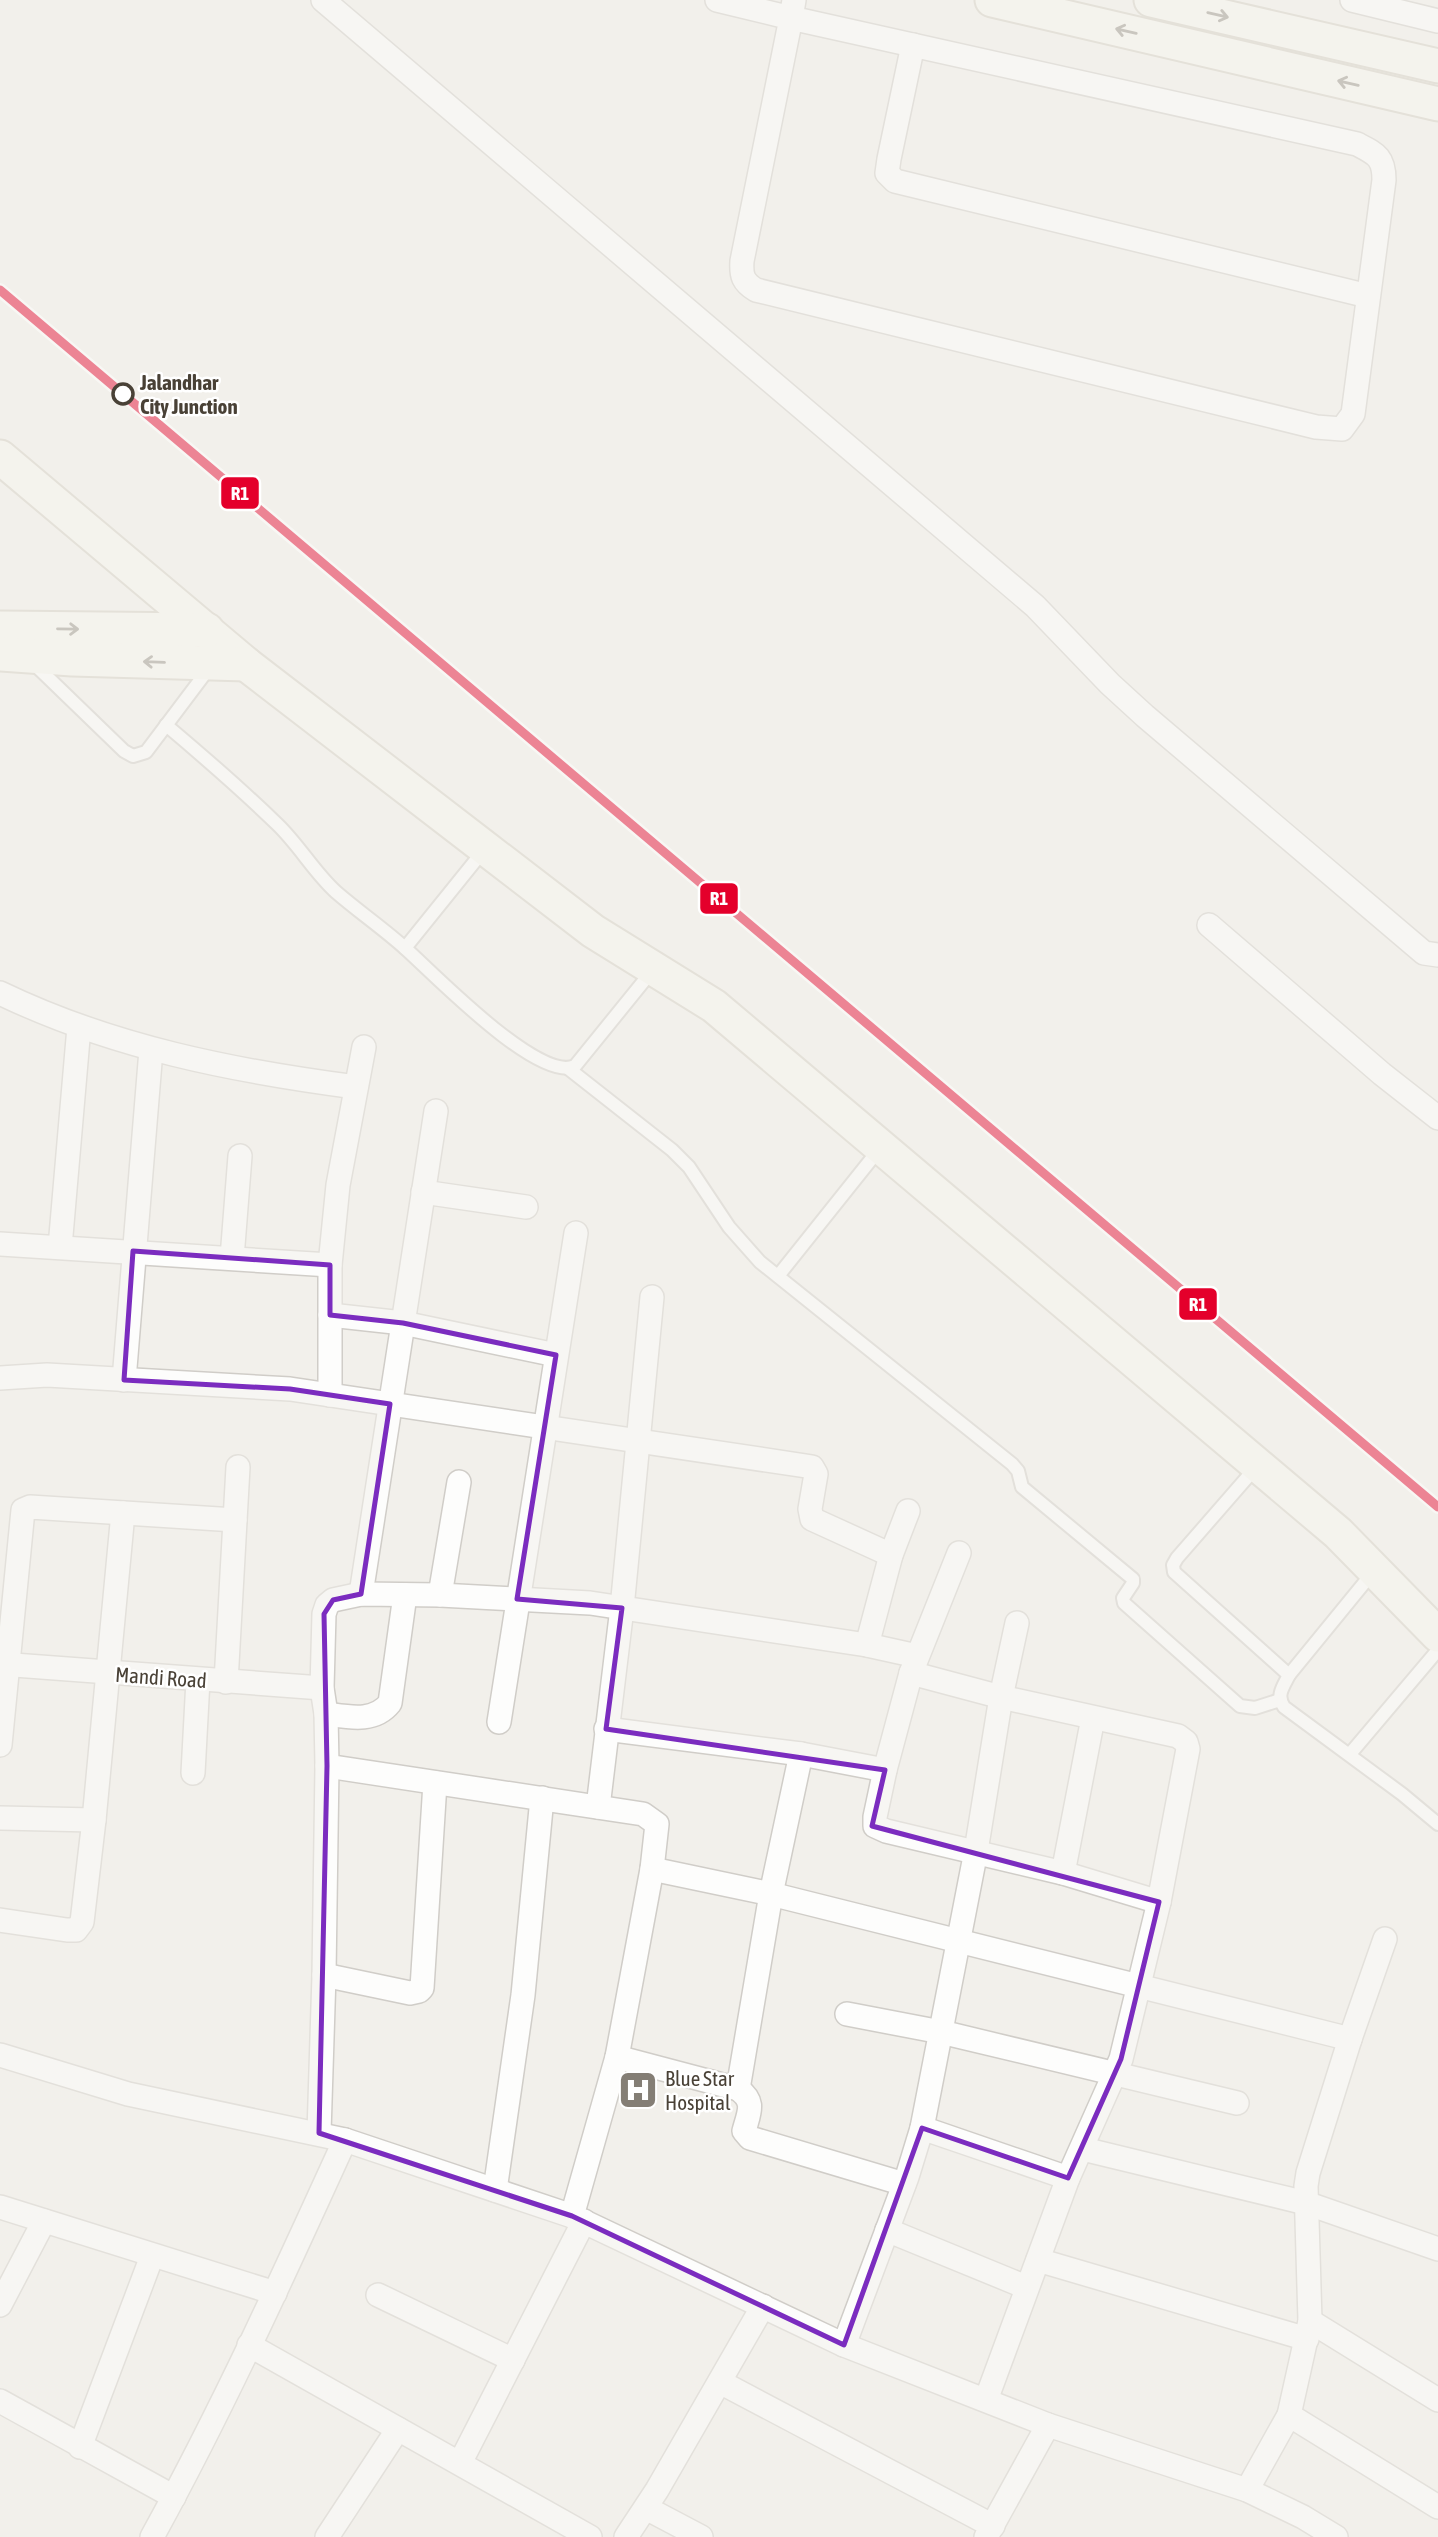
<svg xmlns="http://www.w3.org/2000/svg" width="1438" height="2537" viewBox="0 0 1438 2537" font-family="'Asap Condensed',sans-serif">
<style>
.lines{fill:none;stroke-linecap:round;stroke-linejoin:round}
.lane-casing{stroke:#d0cdc8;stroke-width:16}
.street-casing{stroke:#d0cdc8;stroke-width:26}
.secondary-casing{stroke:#d3cec3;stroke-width:37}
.lane{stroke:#fdfdfc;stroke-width:12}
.street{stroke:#fdfdfc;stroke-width:23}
.secondary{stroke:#f7f5ef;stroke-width:33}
.rail-1-casing{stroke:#fff;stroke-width:14}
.rail-1{stroke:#e4002b;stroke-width:9}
.oneway{stroke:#979289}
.marked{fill:none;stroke:#7b2cbf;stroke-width:5;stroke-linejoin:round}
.stop-dot{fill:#fff;stroke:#494136;stroke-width:3.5}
.labels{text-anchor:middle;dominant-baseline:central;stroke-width:5;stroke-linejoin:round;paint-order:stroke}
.stop-label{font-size:21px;font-weight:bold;fill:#494136;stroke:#fff;text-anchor:start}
.street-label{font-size:21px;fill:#494136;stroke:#fff}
.poi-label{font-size:21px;fill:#494136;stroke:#fff;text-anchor:start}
.line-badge{stroke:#fff;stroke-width:2.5}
.badge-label{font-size:19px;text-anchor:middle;font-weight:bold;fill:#fff}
</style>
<rect width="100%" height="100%" fill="#f2f0eb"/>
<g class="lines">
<!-- lane casing -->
<g class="lane-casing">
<g id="lane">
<path d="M32 662 124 751 133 756 146 752 210 667"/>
<path d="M166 725C204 757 241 789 277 824 299 845 314 872 336 892 359 912 384 929 406 949 434 974 539 1083 575 1066L652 971"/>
<path d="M405 948 484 850"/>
<path d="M569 1069 672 1150 689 1167 729 1227 760 1262 1012 1464 1018 1471 1022 1487 1133 1579V1583L1123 1598 1124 1603 1240 1706 1255 1708 1280 1700"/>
<path d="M778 1276 881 1147"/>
<path d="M1258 1465 1177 1558 1173 1565 1174 1572 1289 1675C1283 1687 1276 1695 1284 1707L1402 1794 1438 1824"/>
<path d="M1289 1675 1374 1571"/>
<path d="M1350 1754 1438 1650"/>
</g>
</g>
<!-- street casing -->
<g class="street-casing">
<g id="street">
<path d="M323 0 1035 606 1110 684 1145 716 1424 953 1438 955"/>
<path d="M717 0 791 18 1357 144C1376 154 1384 157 1384 180L1353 414 1342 429 1316 427 756 290C743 282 741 276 742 261L791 18 794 0"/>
<path d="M1352 0 1438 21"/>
<path d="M913 45 889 159 887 173 895 181 1368 296"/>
<path d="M1209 925 1382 1074 1438 1118"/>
<path d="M0 993C112 1047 233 1071 356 1087"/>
<path d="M423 1192 526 1207"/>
<path d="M0 1244 330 1265"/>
<path d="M60 1247 79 1027"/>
<path d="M232 1258 240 1156"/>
<path d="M330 1315 403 1323 556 1355"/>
<path d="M0 1378 47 1375 290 1389 806 1466 812 1467 816 1474 810 1509 812 1519 891 1555"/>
<path d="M124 1380 151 1050"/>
<path d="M330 1395V1265L338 1185 364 1047"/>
<path d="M959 1553 911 1673 885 1770 875 1817V1826L886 1831 1063 1873 1159 1902"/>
<path d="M361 1594 436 1111"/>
<path d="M440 1595 459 1482"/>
<path d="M867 1645 891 1555 908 1511"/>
<path d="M0 1664 322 1688"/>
<path d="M911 1673 1001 1697 1178 1736 1186 1742 1188 1749 1159 1902 1121 2059 1068 2178 986 2400"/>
<path d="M226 1682 238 1467"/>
<path d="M326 1714C349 1717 374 1723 390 1703L405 1595"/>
<path d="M499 1722 576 1233"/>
<path d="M606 1729 801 1754 885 1770"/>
<path d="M0 1745 23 1510 30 1507 235 1520"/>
<path d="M327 1766 643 1814 657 1824 652 1869 617 2057 572 2216"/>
<path d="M193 1773 198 1680"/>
<path d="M598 1807 622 1608 652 1297"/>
<path d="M0 1818 94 1820"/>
<path d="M652 1869 771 1894 1350 2039"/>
<path d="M1063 1873 1093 1718"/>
<path d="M0 1920 67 1930H76L82 1922 94 1820 123 1513"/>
<path d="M324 1975 410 1993 419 1991 422 1988 435 1783"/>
<path d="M847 2014 941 2032 1237 2103"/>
<path d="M0 2055 128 2094 345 2140 572 2216 844 2345 1048 2425 1247 2490 1303 2517 1336 2537"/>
<path d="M617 2057 738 2089C756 2102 749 2112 744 2131L750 2138 904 2184"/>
<path d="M738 2089 771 1894 801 1754"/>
<path d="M922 2128 1068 2178"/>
<path d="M319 2133 324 1975 327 1766 326 1714 322 1688 324 1614 327 1605 333 1600 361 1594 440 1595 590 1603 867 1645 917 1656"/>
<path d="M1083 2149 1306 2203 1438 2249"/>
<path d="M495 2190 523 1995 542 1798"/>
<path d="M0 2207 275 2293"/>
<path d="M887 2230 1026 2287"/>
<path d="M1038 2260 1307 2339"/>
<path d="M378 2295 513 2360"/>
<path d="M0 2305 44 2221"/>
<path d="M1310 2321 1438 2400"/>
<path d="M249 2345 590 2537"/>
<path d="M844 2345 907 2177 922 2128 976 1851 1001 1697 1017 1623"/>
<path d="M720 2382 993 2526"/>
<path d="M0 2401 174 2497"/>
<path d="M1289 2415 1310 2321 1306 2186 1308 2173 1350 2039 1385 1939"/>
<path d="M80 2447 152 2256"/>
<path d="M460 2463 584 2221"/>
<path d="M1247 2490 1289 2415 1438 2507"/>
<path d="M646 2508 701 2537"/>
<path d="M152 2537C223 2408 284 2274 345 2140"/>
<path d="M327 2537 398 2429"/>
<path d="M626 2537 657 2490 763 2306"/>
<path d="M986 2537 1048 2425"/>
</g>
</g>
<!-- secondary casing -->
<g class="secondary-casing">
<g id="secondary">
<path d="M992 0 1438 104"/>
<path d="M1151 0 1438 66"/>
<path d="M0 457 246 664 485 848 593 931 714 1006 1338 1533 1438 1635"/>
<path d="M0 628 207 630"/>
<path d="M0 654 72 659 246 664"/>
</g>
</g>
<!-- lane -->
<use href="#lane" class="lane"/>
<!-- street -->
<use href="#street" class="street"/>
<!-- secondary -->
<use href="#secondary" class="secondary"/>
<!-- rail-1 casing -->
<g class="rail-1-casing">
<path id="rail-1" d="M0 290 1438 1507"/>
</g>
<!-- rail-1 -->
<use href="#rail-1" class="rail-1"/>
</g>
<!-- one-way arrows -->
<defs><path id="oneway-shaft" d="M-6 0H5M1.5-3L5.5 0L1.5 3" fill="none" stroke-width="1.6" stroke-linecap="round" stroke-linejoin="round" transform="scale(1.75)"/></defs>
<g class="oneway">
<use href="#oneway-shaft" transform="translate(1218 15) rotate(13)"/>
<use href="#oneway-shaft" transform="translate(1126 31) rotate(-167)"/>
<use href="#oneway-shaft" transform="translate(1348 83) rotate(-167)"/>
<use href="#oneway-shaft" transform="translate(68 629) rotate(1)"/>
<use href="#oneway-shaft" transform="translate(154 662) rotate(-178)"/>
</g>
<!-- marked area -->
<path d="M0 0H1438V2537H0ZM133 1251 330 1265V1315L403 1323 556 1355 517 1599 622 1608 606 1729 885 1770 872 1826 1159 1902 1121 2059 1068 2178 922 2128 844 2345 572 2216 319 2133 327 1766 324 1614 333 1600 361 1594 390 1404 290 1389 124 1380Z" fill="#f2f0eb" fill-opacity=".55" fill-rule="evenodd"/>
<path class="marked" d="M133 1251 330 1265V1315L403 1323 556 1355 517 1599 622 1608 606 1729 885 1770 872 1826 1159 1902 1121 2059 1068 2178 922 2128 844 2345 572 2216 319 2133 327 1766 324 1614 333 1600 361 1594 390 1404 290 1389 124 1380Z"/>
<!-- icons -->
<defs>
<g id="hospital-square" transform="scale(2.0125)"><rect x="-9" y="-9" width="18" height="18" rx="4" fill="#847e75" stroke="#fff"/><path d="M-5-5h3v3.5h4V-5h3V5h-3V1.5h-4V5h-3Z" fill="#fff"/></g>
</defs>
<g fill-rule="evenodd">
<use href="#hospital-square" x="638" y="2090"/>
</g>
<!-- markers -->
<circle class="stop-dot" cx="123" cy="394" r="10"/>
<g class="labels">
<!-- stop labels -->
<g class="stop-label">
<text x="140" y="382">Jalandhar<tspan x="140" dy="24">City Junction</tspan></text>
</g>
<!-- street labels -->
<g class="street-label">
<text transform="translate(161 1677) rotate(4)">Mandi Road</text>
</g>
<!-- poi labels -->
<g class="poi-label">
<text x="665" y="2078">Blue Star<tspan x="665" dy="24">Hospital</tspan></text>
</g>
</g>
<g class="line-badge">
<rect x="220" y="476" width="40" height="34" rx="7" fill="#e4002b"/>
<rect x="699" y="882" width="40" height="33" rx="7" fill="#e4002b"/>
<rect x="1178" y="1287" width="40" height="34" rx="7" fill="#e4002b"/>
</g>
<g class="badge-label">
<text x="240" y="500">R1</text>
<text x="719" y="905">R1</text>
<text x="1198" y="1311">R1</text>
</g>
</svg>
